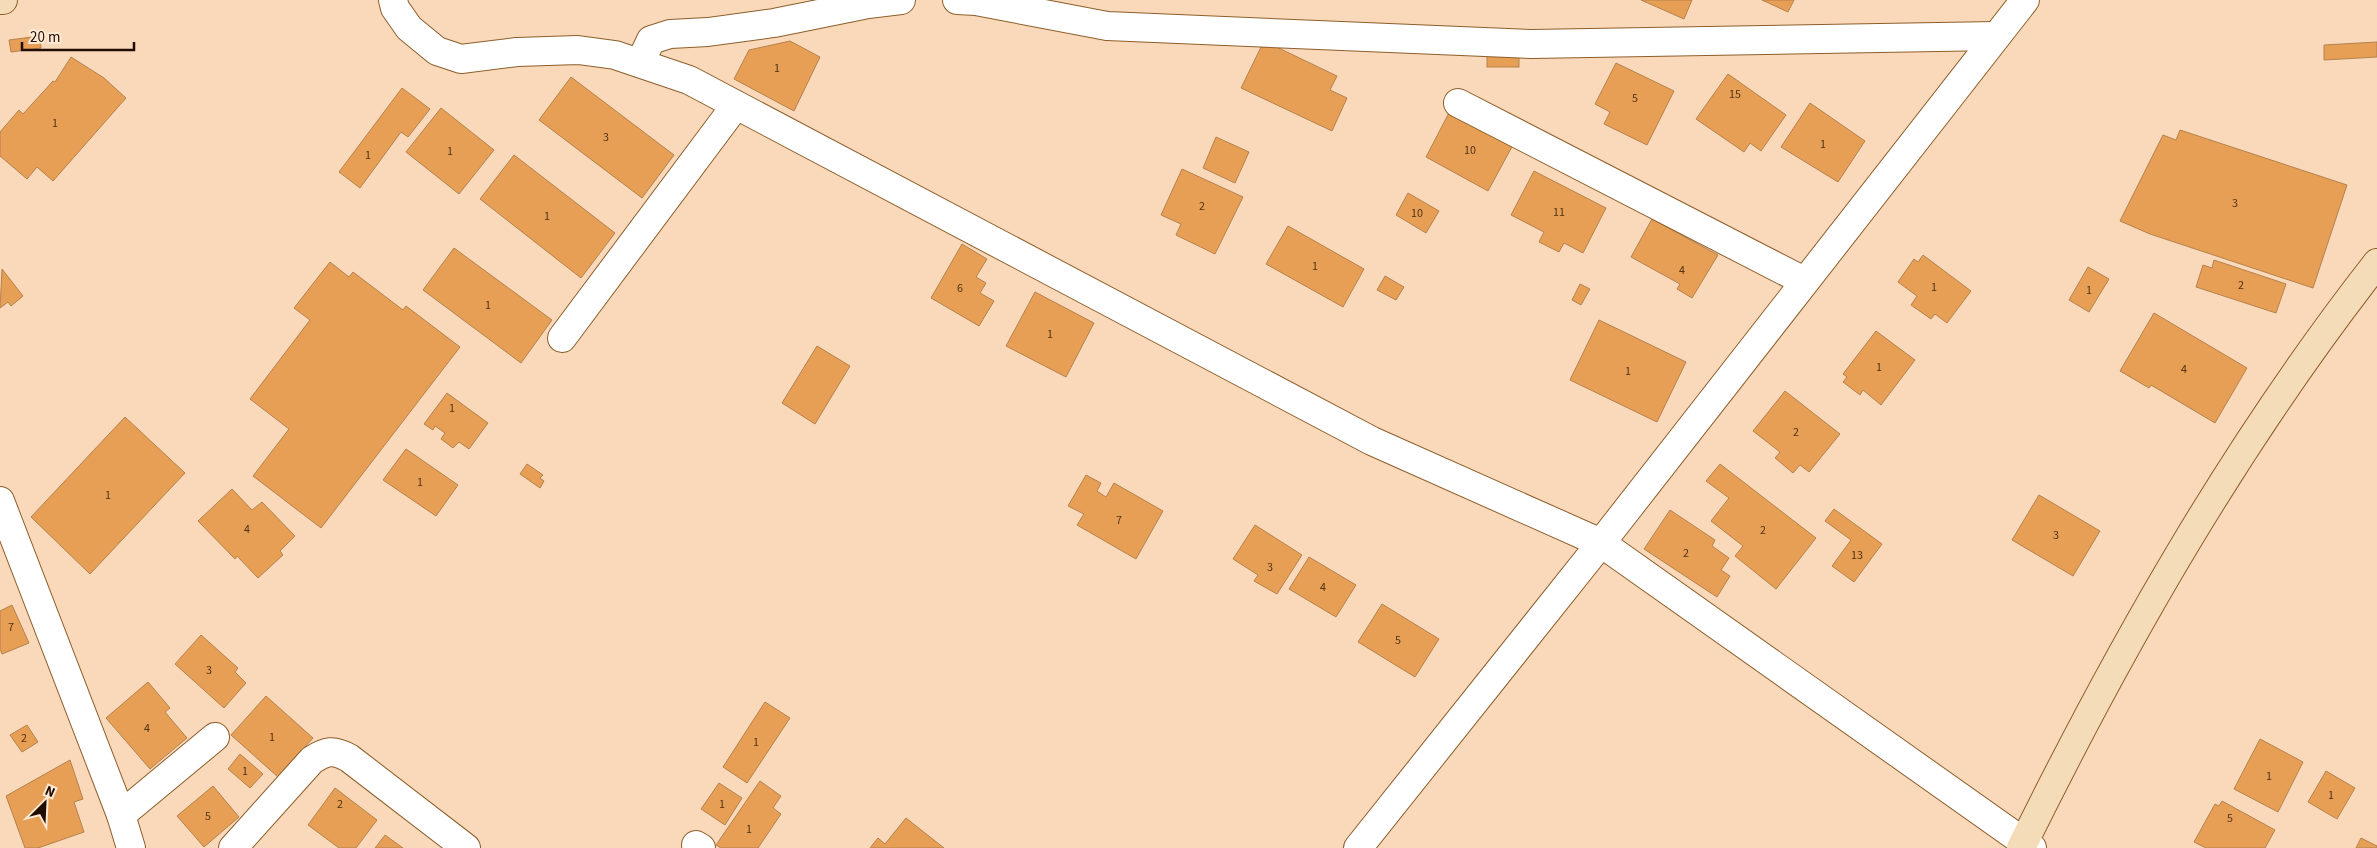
<svg xmlns="http://www.w3.org/2000/svg" width="2377" height="848" viewBox="0 0 2377 848" font-family="'Source Sans 3',sans-serif">
<style>
.building{fill:#e69f55;stroke:#b4824e}
.lines{fill:none;stroke-linecap:round;stroke-linejoin:round}
.street-casing{stroke:#8d5e2a;stroke-width:30}
.secondary-casing{stroke:#8d5e2a;stroke-width:30}
.street{stroke:#fff;stroke-width:28}
.secondary{stroke:#f5dcb9;stroke-width:28}
.labels{text-anchor:middle;dominant-baseline:central;stroke-width:5;stroke-linejoin:round;paint-order:stroke}
.number-label{font-size:12px;fill:#523215}
</style>
<rect width="100%" height="100%" fill="#fad9ba"/>
<!-- building -->
<g class="building">
<path d="M1641 0H1692L1684 19Z"/>
<path d="M1762 0H1794L1788 12Z"/>
<path d="M40 36 41 48 11 52 9 40Z"/>
<path d="M790 41 820 57 794 111 734 79 749 50Z"/>
<path d="M1264 41 1337 76 1330 90 1347 98 1332 131 1241 88Z"/>
<path d="M2377 42V57L2324 60V45Z"/>
<rect x="1487" y="56" width="32" height="11"/>
<path d="M71 57 104 78 126 98 53 181 37 167 27 179 0 156V132L19 110 23 114 53 81 55 82Z"/>
<path d="M1616 63 1674 91 1647 145 1604 124 1610 112 1595 104Z"/>
<path d="M1728 74 1786 115 1761 151 1750 143 1744 152 1696 119Z"/>
<path d="M571 77 674 155 642 198 539 120Z"/>
<path d="M402 88 430 109 408 137 401 132 360 188 339 172Z"/>
<path d="M1810 103 1865 141 1838 182 1781 147Z"/>
<path d="M441 108 494 150 459 194 406 152Z"/>
<path d="M1451 109 1514 143 1488 191 1426 157Z"/>
<path d="M2180 130 2347 185 2313 288 2150 234 2120 221 2163 135 2176 140Z"/>
<path d="M1216 137 1249 152 1235 183 1203 168Z"/>
<path d="M514 155 615 233 581 278 480 199Z"/>
<path d="M1182 169 1243 197 1215 254 1176 235 1181 224 1161 215Z"/>
<path d="M1534 171 1606 208 1583 253 1564 243 1559 252 1539 242 1544 232 1511 215Z"/>
<path d="M1408 193 1439 211 1426 233 1396 215Z"/>
<path d="M1652 219 1718 255 1692 298 1677 289 1680 284 1631 257Z"/>
<path d="M1288 226 1364 269 1343 307 1266 264Z"/>
<path d="M962 244 987 259 976 277 986 283 980 293 994 301 979 326 931 298Z"/>
<path d="M454 248 552 320 521 363 423 290Z"/>
<path d="M1923 255 1971 291 1947 323 1935 314 1931 319 1911 305 1917 296 1898 282 1914 259 1918 262Z"/>
<path d="M2214 260 2286 284 2276 313 2196 287 2203 265 2212 268Z"/>
<path d="M330 262 349 277 353 272 403 310 406 306 460 347 321 528 253 476 289 429 250 399 310 320 294 308Z"/>
<path d="M2088 267 2109 279 2089 312 2069 300Z"/>
<path d="M2 269 23 296 11 306 8 302 0 308Z"/>
<path d="M1385 276 1404 287 1396 300 1377 290Z"/>
<path d="M1580 284 1590 289 1581 305 1572 300Z"/>
<path d="M1035 292 1094 323 1066 377 1006 346Z"/>
<path d="M2154 313 2247 368 2215 423 2151 385 2149 388 2120 371Z"/>
<path d="M1599 320 1686 362 1657 422 1570 380Z"/>
<path d="M1876 331 1915 360 1881 405 1863 390 1860 395 1843 382 1847 377 1843 374Z"/>
<path d="M817 346 850 366 815 424 782 403Z"/>
<path d="M1785 391 1840 434 1809 472 1800 465 1793 473 1775 458 1780 452 1753 431Z"/>
<path d="M447 393 488 423 469 449 459 442 453 448 441 439 445 433 435 426 433 430 424 424Z"/>
<path d="M125 417 185 473 90 574 31 517Z"/>
<path d="M406 449 458 485 436 516 383 480Z"/>
<path d="M527 464 543 475 540 478 544 481 540 488 520 474Z"/>
<path d="M1720 464 1816 538 1776 589 1735 556 1743 546 1711 521 1729 498 1706 481Z"/>
<path d="M1086 475 1101 483 1097 491 1106 497 1114 483 1163 511 1136 559 1077 525 1084 514 1068 506Z"/>
<path d="M232 489 252 510 262 502 295 536 280 551 283 555 258 578 237 556 235 559 198 521Z"/>
<path d="M2039 495 2100 531 2073 576 2012 540Z"/>
<path d="M1834 509 1882 544 1854 582 1832 566 1851 540 1825 521Z"/>
<path d="M1670 510 1715 540 1712 546 1729 558 1721 570 1730 576 1717 597 1644 549Z"/>
<path d="M1255 525 1302 555 1277 594 1254 581 1258 575 1233 559Z"/>
<path d="M1309 557 1356 585 1336 617 1289 589Z"/>
<path d="M1382 604 1439 639 1415 677 1358 642Z"/>
<path d="M12 605 29 643 2 654 0 649V611Z"/>
<path d="M201 635 238 668 235 672 246 683 224 708 175 664Z"/>
<path d="M148 682 170 708 165 712 187 738 150 769 106 718Z"/>
<path d="M266 696 313 738 278 777 231 735Z"/>
<path d="M765 702 790 718 747 783 723 767Z"/>
<path d="M27 725 38 742 22 752 10 735Z"/>
<path d="M2260 739 2303 762 2278 812 2234 789Z"/>
<path d="M240 754 263 774 250 788 228 769Z"/>
<path d="M70 760 83 799 74 802 84 832 38 848H25L6 796Z"/>
<path d="M2326 771 2355 788 2337 819 2308 802Z"/>
<path d="M760 781 781 796 773 808 781 814 758 848H721L716 845Z"/>
<path d="M719 783 742 798 725 825 701 809Z"/>
<path d="M213 786 239 817 204 847 177 816Z"/>
<path d="M335 788 377 820 356 848H339L308 825Z"/>
<path d="M2222 801 2275 830 2265 848H2206L2194 842 2215 804 2219 806Z"/>
<path d="M906 818 944 848H870L878 838 885 844Z"/>
<path d="M385 835 403 848H375Z"/>
<path d="M2361 838 2377 846V848H2356Z"/>
</g>
<g class="lines">
<!-- street casing -->
<g class="street-casing">
<g id="street">
<path d="M393 0 395 8 409 28 437 51 461 59 517 52 578 50 615 55 689 80 1372 441 1601 543 2032 848"/>
<path d="M957 0 976 1 1107 26 1531 44 1996 36"/>
<path d="M640 63 651 40 670 34 708 32 774 23 868 4 901 0"/>
<path d="M1458 103 1804 281"/>
<path d="M562 338 736 105"/>
<path d="M0 501 121 815 131 848"/>
<path d="M121 815 215 737"/>
<path d="M696 845 701 848"/>
<path d="M233 848 312 760C326 751 333 749 349 758L466 848"/>
<path d="M1358 848 1601 543 2025 0"/>
</g>
</g>
<!-- secondary casing -->
<g class="secondary-casing">
<g id="secondary">
<path d="M0 0H3"/>
<path d="M2021 848C2122 643 2236 443 2377 263"/>
</g>
</g>
<!-- street -->
<use href="#street" class="street"/>
<!-- secondary -->
<use href="#secondary" class="secondary"/>
</g>
<g class="labels">
<!-- number labels -->
<g class="number-label">
<text x="777" y="68">1</text>
<text x="1735" y="94">15</text>
<text x="1635" y="98">5</text>
<text x="55" y="123">1</text>
<text x="606" y="137">3</text>
<text x="1823" y="144">1</text>
<text x="1470" y="150">10</text>
<text x="450" y="151">1</text>
<text x="368" y="155">1</text>
<text x="2235" y="203">3</text>
<text x="1202" y="206">2</text>
<text x="1559" y="212">11</text>
<text x="1417" y="213">10</text>
<text x="547" y="216">1</text>
<text x="1315" y="266">1</text>
<text x="1682" y="270">4</text>
<text x="2241" y="285">2</text>
<text x="1934" y="287">1</text>
<text x="960" y="288">6</text>
<text x="2089" y="290">1</text>
<text x="488" y="305">1</text>
<text x="1050" y="334">1</text>
<text x="1879" y="367">1</text>
<text x="2184" y="369">4</text>
<text x="1628" y="371">1</text>
<text x="452" y="408">1</text>
<text x="1796" y="432">2</text>
<text x="420" y="482">1</text>
<text x="108" y="495">1</text>
<text x="1119" y="520">7</text>
<text x="247" y="529">4</text>
<text x="1763" y="530">2</text>
<text x="2056" y="535">3</text>
<text x="1686" y="553">2</text>
<text x="1857" y="555">13</text>
<text x="1270" y="567">3</text>
<text x="1323" y="587">4</text>
<text x="11" y="627">7</text>
<text x="1398" y="640">5</text>
<text x="209" y="670">3</text>
<text x="147" y="728">4</text>
<text x="272" y="737">1</text>
<text x="24" y="738">2</text>
<text x="756" y="742">1</text>
<text x="245" y="771">1</text>
<text x="2269" y="776">1</text>
<text x="2331" y="795">1</text>
<text x="340" y="804">2</text>
<text x="722" y="804">1</text>
<text x="208" y="816">5</text>
<text x="2230" y="818">5</text>
<text x="749" y="829">1</text>
</g>
</g>
<!-- north arrow -->
<g transform="translate(45 803) rotate(24)" stroke="#ffe9d4" stroke-width="4" paint-order="stroke">
<path d="M0-4L9 19L0 12L-9 19Z" fill="#200d00"/>
<text y="-8" font-size="14" font-weight="bold" text-anchor="middle" fill="#200d00">N</text>
</g>
<!-- scale -->
<path d="M22 42v8h112v-8" fill="none" stroke="#200d00" stroke-width="2.5"/>
<text x="30" y="42" font-size="15" fill="#200d00" stroke="#ffe9d4" stroke-width="4" paint-order="stroke">20 m</text>
</svg>
